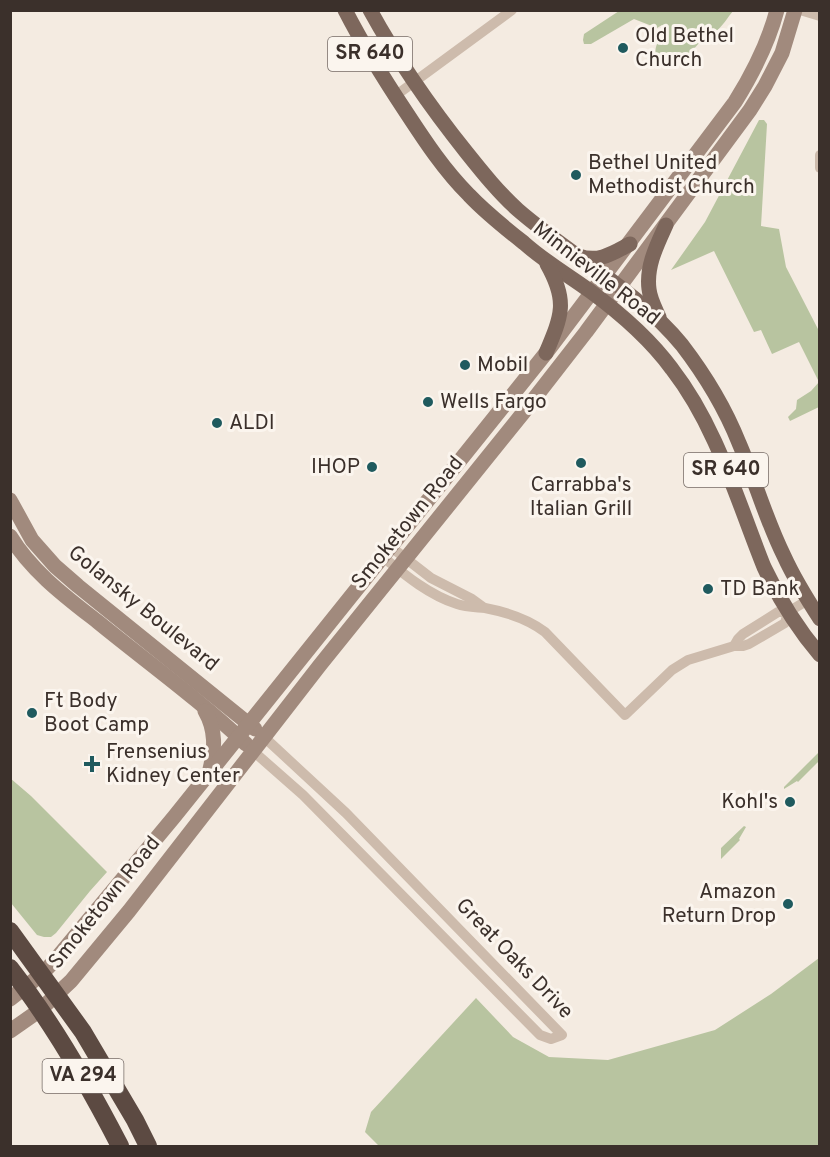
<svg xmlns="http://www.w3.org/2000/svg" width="830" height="1157" viewBox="0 0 830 1157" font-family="Overpass,sans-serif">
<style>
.green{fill:#b8c4a0}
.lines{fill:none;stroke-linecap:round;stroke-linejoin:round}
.street{stroke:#cdbbac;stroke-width:10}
.secondary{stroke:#a18a7d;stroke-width:15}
.primary{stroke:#7d675c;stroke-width:15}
.highway{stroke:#5c4a42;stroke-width:18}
.poi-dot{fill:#1f5a5e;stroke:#fbf5ee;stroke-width:2}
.labels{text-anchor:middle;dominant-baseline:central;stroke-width:6;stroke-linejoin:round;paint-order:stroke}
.shield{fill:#fbf5ee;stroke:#756b66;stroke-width:1.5}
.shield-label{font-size:20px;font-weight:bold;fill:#3b302b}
.poi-label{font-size:21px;fill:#3b302b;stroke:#fbf5ee;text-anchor:start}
.street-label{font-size:21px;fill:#3b302b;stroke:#fbf5ee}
</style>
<rect width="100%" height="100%" fill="#f4ebe1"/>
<!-- green -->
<g class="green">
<path d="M619 11V10L733 11C728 17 722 27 715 32 710 35 706 36 702 40 690 52 680 70 660 64 652 51 655 42 667 34L662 25 657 28 634 19 591 44H584L583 40 584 34Z"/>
<path d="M759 120H764L767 124 761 226 779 229 786 267 819 331V407L790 421 788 417 796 409 797 400 811 391 819 382 799 342 772 354 761 330 754 332 714 251 671 270 705 222Z"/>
<path d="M819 752V761L798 782 797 781 784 789V787Z"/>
<path d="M10 778 31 796 107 872 90 891 56 933 51 937H44L37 935 11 903Z"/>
<path d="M744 826 746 827 739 839 740 840 721 859V848Z"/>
<path d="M819 958V1146H379L365 1132 371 1112 476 998 513 1037 549 1057 608 1060 715 1030 771 994Z"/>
</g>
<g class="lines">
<!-- street -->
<g class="street">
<path d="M800 10 820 16"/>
<path d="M395 96 512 10"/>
<path d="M820 155V168"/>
<path d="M391 547 431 578 472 599 483 607"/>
<path d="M383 557C405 575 429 595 457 604 466 607 475 607 485 608 506 612 528 619 545 632L625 715 672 670 688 660 734 646H743L749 644 785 623 788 612"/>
<path d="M734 646 738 639 743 634 778 612H788L808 600"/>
<path d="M253 751 303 795 540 1035 551 1039 562 1035 346 813 264 737"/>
</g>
<!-- secondary -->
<g class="secondary">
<path d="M10 500 32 540 55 566 78 586 255 729"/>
<path d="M10 536C32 572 66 597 98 622 147 662 200 700 246 744"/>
<path d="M205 711C216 730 215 749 210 769"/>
<path d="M10 999 42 974 56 959 174 817 546 353 735 102C753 73 768 44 777 10"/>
<path d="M10 1031 40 1010 71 981 129 911 320 665 523 413 586 332 750 110 765 86 782 53 795 10"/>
</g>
<!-- primary -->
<g class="primary">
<path d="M345 10C363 45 384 79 406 112 425 141 444 170 469 195 486 213 505 228 524 243 544 261 568 275 590 291 620 313 650 339 672 369 717 427 737 500 764 567 779 599 797 628 820 655"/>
<path d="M370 10C398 61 431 108 467 153 483 173 499 193 518 210 571 256 638 291 682 345 705 375 725 408 739 443 755 480 766 520 784 556 794 578 807 599 820 619"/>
<path d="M579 256C599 263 613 253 630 244"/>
<path d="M659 317C655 308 650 299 649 289 646 266 657 245 666 225"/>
<path d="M546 353C562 315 568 301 547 264"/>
</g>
<!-- highway -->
<g class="highway">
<path d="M10 931 83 1032 135 1120 148 1146"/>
<path d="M10 968C53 1023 88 1084 120 1146"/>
</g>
</g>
<!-- markers -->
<g class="poi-dot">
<circle cx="623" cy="48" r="6"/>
<circle cx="576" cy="175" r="6"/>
<circle cx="465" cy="365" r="6"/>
<circle cx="428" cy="402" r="6"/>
<circle cx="217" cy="423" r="6"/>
<circle cx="581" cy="463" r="6"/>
<circle cx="372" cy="467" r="6"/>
<circle cx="708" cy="589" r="6"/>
<circle cx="32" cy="713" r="6"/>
<path d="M89 755h6v6h6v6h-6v6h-6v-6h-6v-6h6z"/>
<circle cx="790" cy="802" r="6"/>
<circle cx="788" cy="904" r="6"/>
</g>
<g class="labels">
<!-- shield labels -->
<g class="shield">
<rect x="328" y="37" width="84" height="34" rx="4.5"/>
<rect x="684" y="453" width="84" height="34" rx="4.5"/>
<rect x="42.5" y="1059" width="81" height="34" rx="4.5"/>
</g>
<g class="shield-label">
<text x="370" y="54">SR 640</text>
<text x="726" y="470">SR 640</text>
<text x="83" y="1076">VA 294</text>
</g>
<!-- poi labels -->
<g class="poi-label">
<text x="635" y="36">Old Bethel<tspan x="635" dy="24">Church</tspan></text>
<text x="588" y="163">Bethel United<tspan x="588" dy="24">Methodist Church</tspan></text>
<text x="477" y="365">Mobil</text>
<text x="440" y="402">Wells Fargo</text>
<text x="229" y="423">ALDI</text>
<text x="360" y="467" text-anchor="end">IHOP</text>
<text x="581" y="485" text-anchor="middle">Carrabba's<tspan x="581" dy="24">Italian Grill</tspan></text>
<text x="720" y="589">TD Bank</text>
<text x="44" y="701">Ft Body<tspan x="44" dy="24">Boot Camp</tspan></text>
<text x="106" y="752">Frensenius<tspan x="106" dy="24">Kidney Center</tspan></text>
<text x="778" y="802" text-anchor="end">Kohl's</text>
<text x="776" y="892" text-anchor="end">Amazon<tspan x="776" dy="24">Return Drop</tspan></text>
</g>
<!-- street labels -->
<g class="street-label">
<text transform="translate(596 274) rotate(38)">Minnieville Road</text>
<text transform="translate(408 523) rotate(-51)">Smoketown Road</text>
<text transform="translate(143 609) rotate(39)">Golansky Boulevard</text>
<text transform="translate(105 903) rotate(-51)">Smoketown Road</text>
<text transform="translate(514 959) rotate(46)">Great Oaks Drive</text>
</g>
</g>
<!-- border -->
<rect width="830" height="1157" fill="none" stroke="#3b302b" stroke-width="24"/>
</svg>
